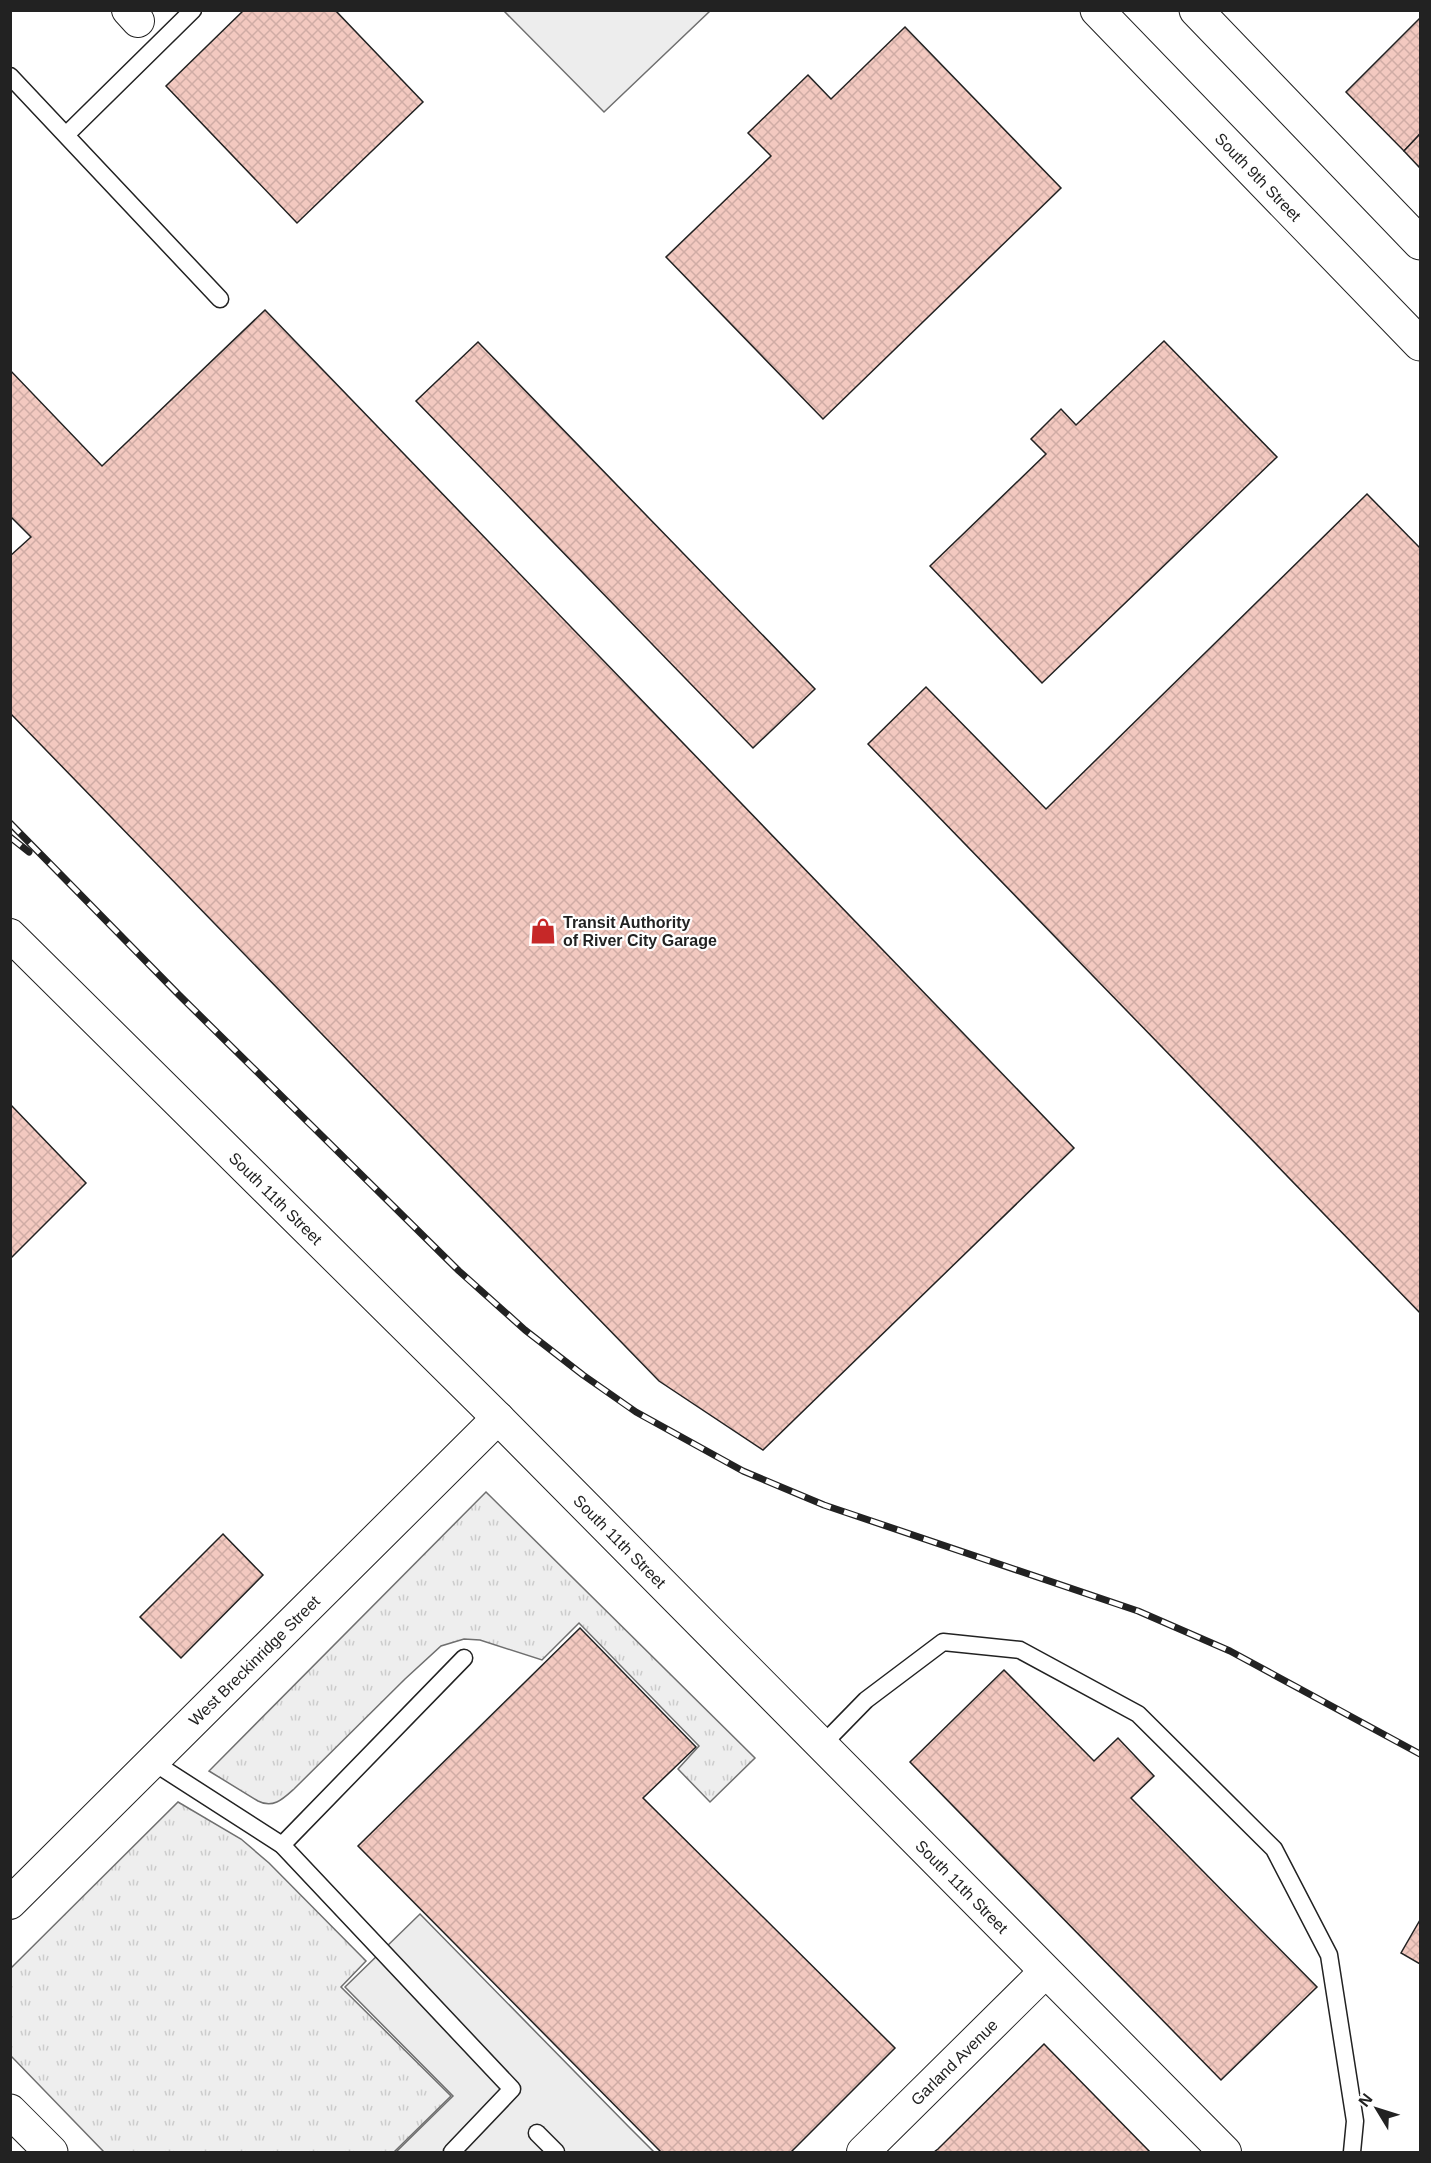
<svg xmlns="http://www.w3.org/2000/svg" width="1431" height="2163" viewBox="0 0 1431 2163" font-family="Arial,sans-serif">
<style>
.grass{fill:url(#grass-tufts);stroke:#6f6f6f;stroke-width:1.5}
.parking{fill:#ededed;stroke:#6f6f6f;stroke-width:1.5}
.building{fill:url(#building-cross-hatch);stroke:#222;stroke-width:1.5}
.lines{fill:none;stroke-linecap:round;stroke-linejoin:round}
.lane-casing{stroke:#222;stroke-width:19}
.street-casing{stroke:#222;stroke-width:34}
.secondary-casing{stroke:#222;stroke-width:35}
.primary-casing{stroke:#222;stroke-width:35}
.lane{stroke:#fff;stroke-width:16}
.street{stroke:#fff;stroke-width:32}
.secondary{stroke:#fff;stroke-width:33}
.primary{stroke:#fff;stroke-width:33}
.rail-casing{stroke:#222;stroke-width:7}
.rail{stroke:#fff;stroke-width:4.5;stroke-dasharray:14;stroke-linecap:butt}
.labels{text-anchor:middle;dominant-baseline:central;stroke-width:4.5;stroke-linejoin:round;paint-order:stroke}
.street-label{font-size:16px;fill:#222;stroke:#fff}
.poi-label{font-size:16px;font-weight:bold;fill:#222;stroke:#fff;text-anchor:start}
</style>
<defs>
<pattern id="grass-tufts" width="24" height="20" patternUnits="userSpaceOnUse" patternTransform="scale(1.5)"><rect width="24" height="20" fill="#eee"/><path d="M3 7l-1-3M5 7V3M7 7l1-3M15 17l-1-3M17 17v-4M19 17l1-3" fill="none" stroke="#ccc"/></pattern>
<pattern id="building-cross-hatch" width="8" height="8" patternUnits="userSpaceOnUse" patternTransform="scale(1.5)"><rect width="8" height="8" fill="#f3c9c0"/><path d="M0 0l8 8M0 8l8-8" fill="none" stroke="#d0aca5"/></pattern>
</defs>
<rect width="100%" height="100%" fill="#fff"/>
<!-- grass -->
<g class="grass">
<path d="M486 1492 755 1758 710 1802 678 1769 699 1746 579 1623 542 1660 480 1640 464 1639 441 1646 405 1679 294 1789C283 1799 273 1809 258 1801L209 1771Z"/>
<path d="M178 1802 241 1839 269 1863 366 1961 341 1987 451 2096 394 2152H104L11 2056V1968Z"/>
</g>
<!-- parking -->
<g class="parking">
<path d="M504 11H710L604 112Z"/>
<path d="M420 1914 629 2127 654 2152H396L453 2096 345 1987Z"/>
</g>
<!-- building -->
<g class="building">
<path d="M244 10H335L423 102 297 223 166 86Z"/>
<path d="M1420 18V134L1404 151 1346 92Z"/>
<path d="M905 27 1061 188 823 419 666 257 771 156 748 133 808 75 831 99Z"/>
<path d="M1420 134V168L1404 151Z"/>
<path d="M265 310 1074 1148 763 1450 659 1381 10 713V556L31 537 10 516V370L102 466Z"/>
<path d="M1164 341 1277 457 1042 683 930 566 1046 454 1031 439 1061 409 1076 425Z"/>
<path d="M478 342 815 689 753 748 416 401Z"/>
<path d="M1367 494 1420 548V1313L868 744 926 687 1046 809Z"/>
<path d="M10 1104 86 1183 10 1259Z"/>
<path d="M223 1534 263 1575 181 1658 140 1617Z"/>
<path d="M580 1628 696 1747 643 1798 895 2048 791 2152H661L358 1846Z"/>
<path d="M1004 1670 1094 1761 1118 1738 1154 1776 1131 1798 1317 1987 1221 2080 910 1762Z"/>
<path d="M1420 1920V1964L1401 1953Z"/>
<path d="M1044 2044 1150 2152H934L938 2149Z"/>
</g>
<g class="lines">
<!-- lane casing -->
<g class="lane-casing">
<g id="lane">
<path d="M10 76 220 299"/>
<path d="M67 134 193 10"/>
<path d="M822 1745 866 1700 943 1642 1020 1650 1138 1714 1274 1849 1329 1955 1355 2121 1352 2152"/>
<path d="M153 1762 282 1845 512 2089 452 2152"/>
<path d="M282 1845 464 1658"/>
<path d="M537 2133 556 2152"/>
</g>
</g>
<!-- street casing -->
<g class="street-casing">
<g id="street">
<path d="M128 10 138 21"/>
<path id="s1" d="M10 935 498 1418 1225 2152"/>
<path id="s2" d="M10 1903 498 1418"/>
<path id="s3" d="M863 2152 1045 1972"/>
</g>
</g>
<!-- secondary casing -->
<g class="secondary-casing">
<path id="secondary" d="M10 2111 51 2152"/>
</g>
<!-- primary casing -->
<g class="primary-casing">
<g id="primary">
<path id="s4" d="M1097 10 1420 344"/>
<path d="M1196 10 1420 243"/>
</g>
</g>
<!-- lane -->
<use href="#lane" class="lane"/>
<!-- street -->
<use href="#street" class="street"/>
<!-- secondary -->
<use href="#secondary" class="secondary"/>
<!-- primary -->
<use href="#primary" class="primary"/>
<!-- rail casing -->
<g class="rail-casing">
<g id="rail">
<path d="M10 823 179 995 459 1271 525 1330 583 1375 636 1412 743 1471 824 1505 1138 1611 1230 1651 1420 1754"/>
<path d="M10 837 29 852"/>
</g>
</g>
<!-- rail -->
<use href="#rail" class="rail"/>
</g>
<!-- icons -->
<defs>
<g id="shop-bare" transform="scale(2.07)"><path d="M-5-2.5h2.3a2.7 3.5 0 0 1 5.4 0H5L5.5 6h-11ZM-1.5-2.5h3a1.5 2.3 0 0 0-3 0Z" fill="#c62828" stroke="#fff" stroke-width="2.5" paint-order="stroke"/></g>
</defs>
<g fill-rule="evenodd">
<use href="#shop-bare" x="543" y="931"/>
</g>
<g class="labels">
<!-- street labels -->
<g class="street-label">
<text stroke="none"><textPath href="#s4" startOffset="232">South 9th Street</textPath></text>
<text stroke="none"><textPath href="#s1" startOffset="374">South 11th Street</textPath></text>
<text stroke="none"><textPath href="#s1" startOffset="860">South 11th Street</textPath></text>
<text stroke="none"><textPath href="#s2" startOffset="344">West Breckinridge Street</textPath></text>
<text stroke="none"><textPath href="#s1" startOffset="1346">South 11th Street</textPath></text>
<text stroke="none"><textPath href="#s3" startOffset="128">Garland Avenue</textPath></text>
</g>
<!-- poi labels -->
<g class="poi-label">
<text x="563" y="922">Transit Authority<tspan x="563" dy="18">of River City Garage</tspan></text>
</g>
</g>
<!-- border -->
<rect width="1431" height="2163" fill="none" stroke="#222222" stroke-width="24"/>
<!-- north arrow -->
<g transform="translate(1377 2109) rotate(308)" stroke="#ffffff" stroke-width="4.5" paint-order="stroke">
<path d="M0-4.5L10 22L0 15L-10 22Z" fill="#222222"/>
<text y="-9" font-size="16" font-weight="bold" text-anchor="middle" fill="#222222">N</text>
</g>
</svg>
